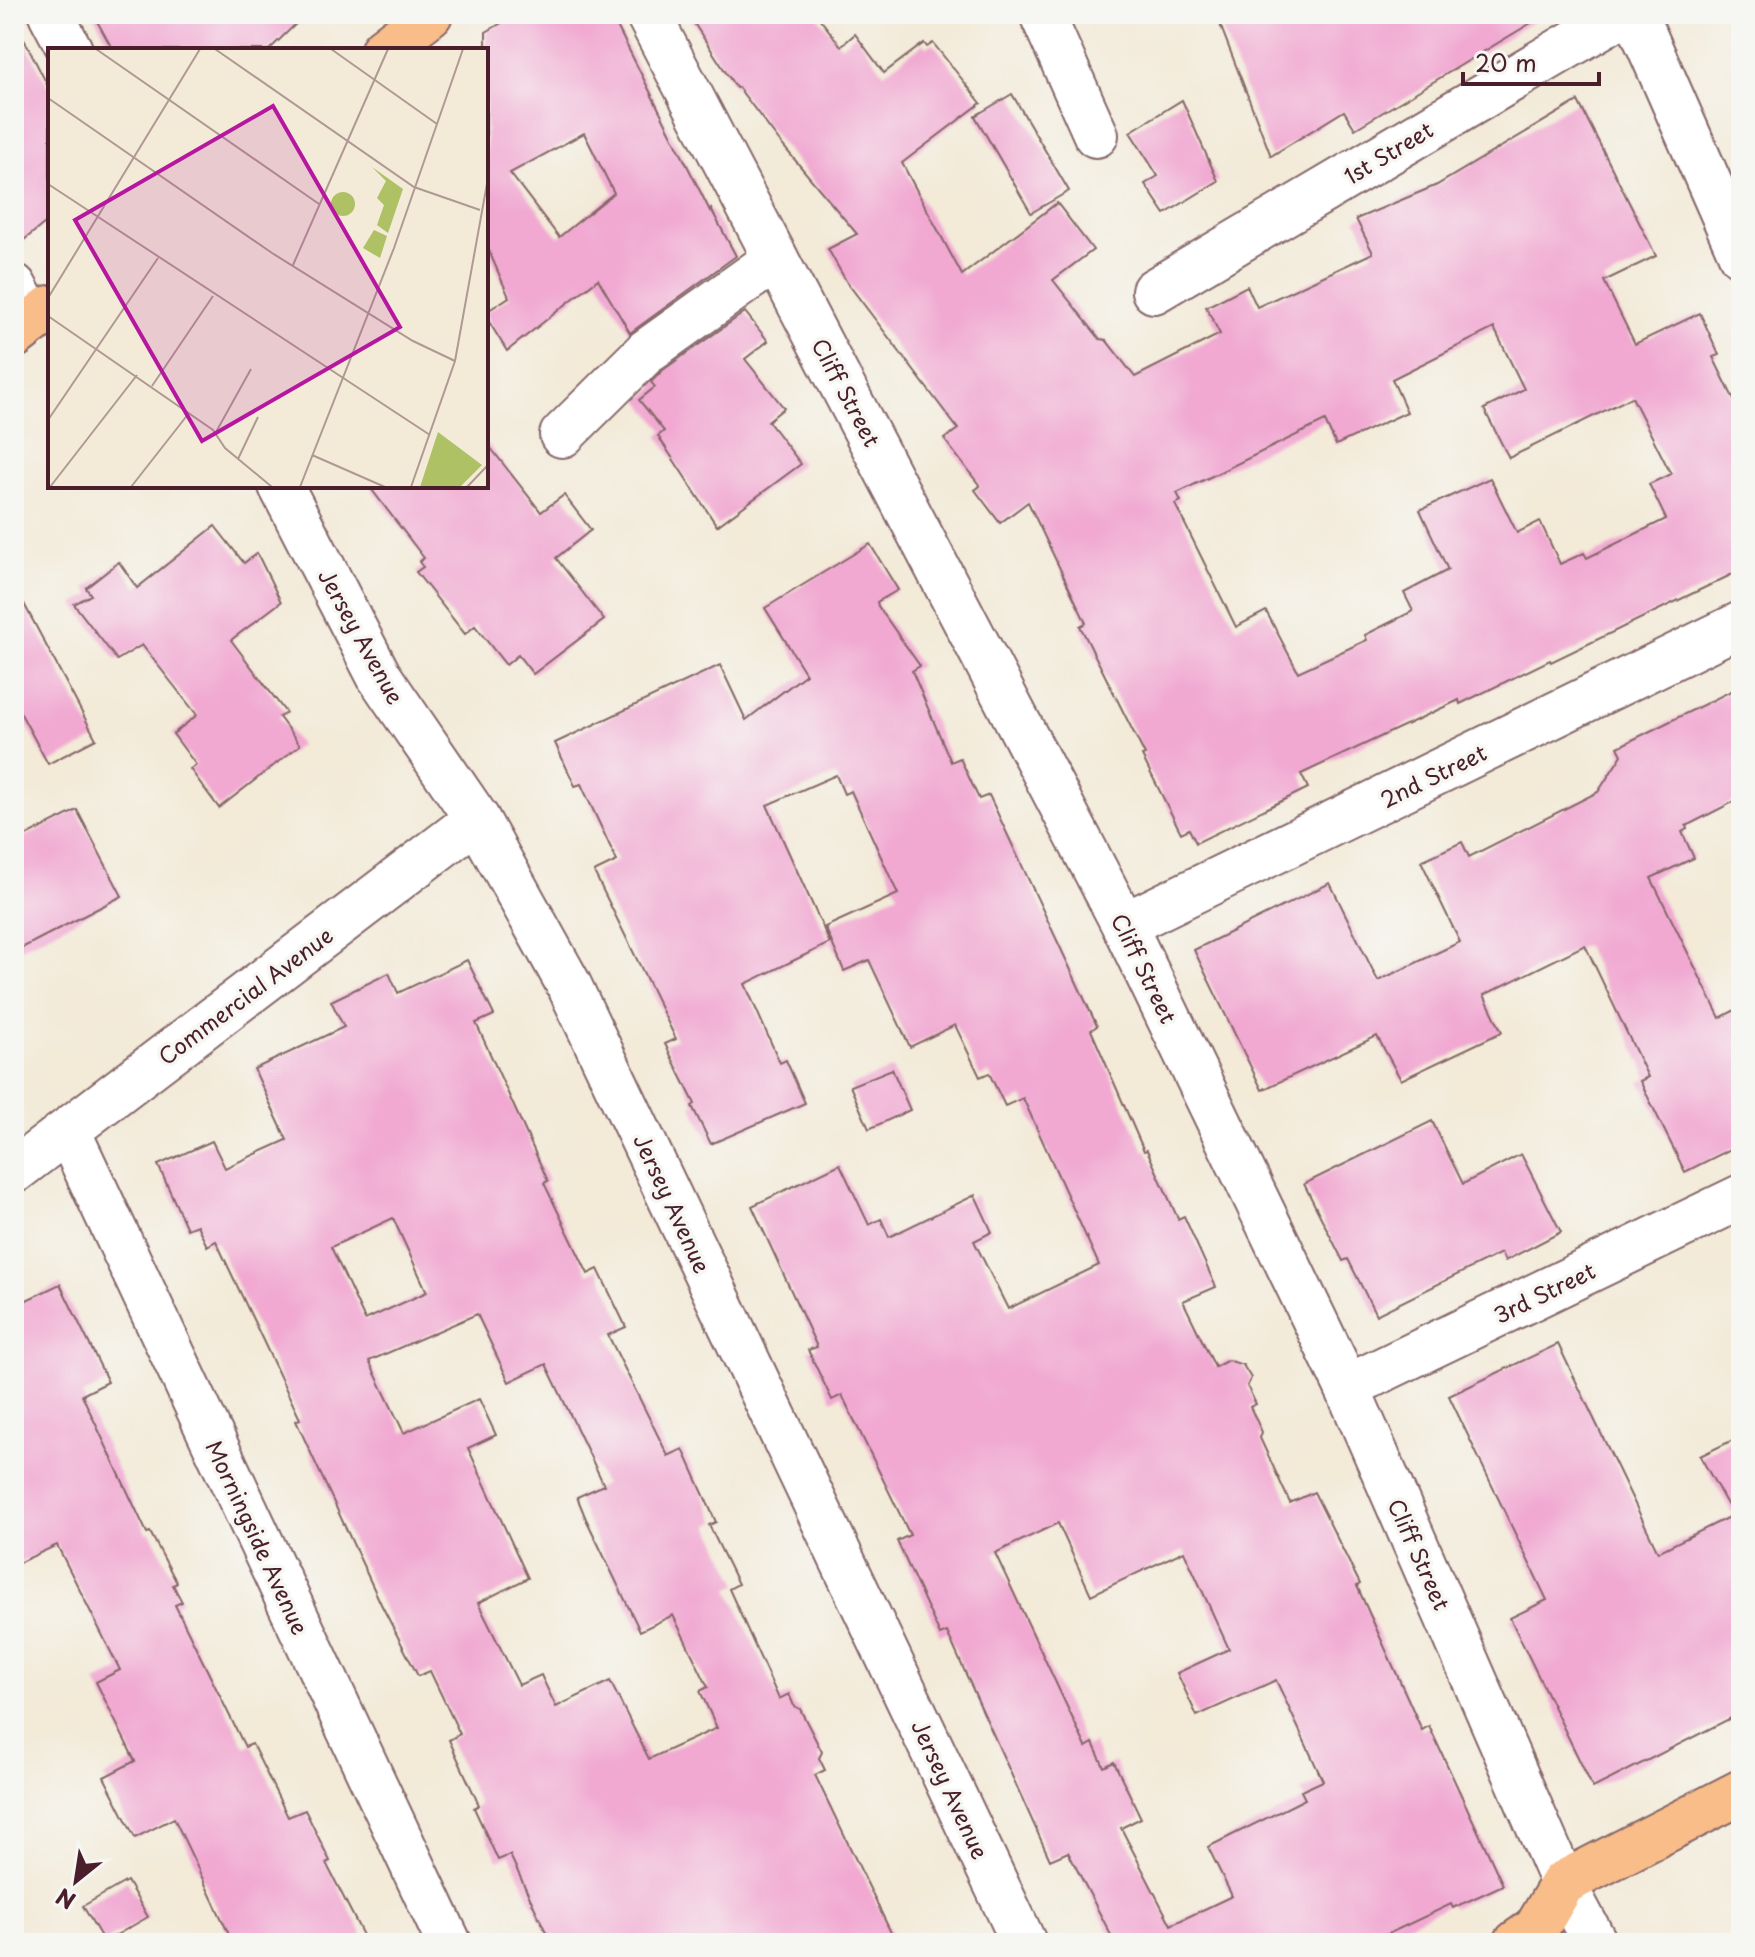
<svg xmlns="http://www.w3.org/2000/svg" width="1755" height="1957" viewBox="0 0 1755 1957" font-family="'Playpen Sans',sans-serif">
<style>
.building{fill:#f1a9d2;fill-rule:evenodd}
.lines{fill:none;stroke-linecap:round;stroke-linejoin:round}
.minor-casing{stroke:#856668;stroke-width:48}
.major-casing{stroke:#856668;stroke-width:48}
.minor{stroke:#fff;stroke-width:44}
.major{stroke:#f8bd88;stroke-width:44}
.labels{text-anchor:middle;dominant-baseline:central;stroke-width:7;stroke-linejoin:round;paint-order:stroke}
.street-label{font-size:22px;fill:#4a1f2b;stroke:#f6f6f2}
.inset-road{fill:none;stroke:#af9993;stroke-width:2}
.view{fill:#b5179e;fill-opacity:0.15;stroke:#b5179e;stroke-width:4}
.inset-edge{fill:none;stroke:#4a1f2b;stroke-width:4}
</style>
<rect width="100%" height="100%" fill="#f6f6f2"/>
<filter id="ink" filterUnits="userSpaceOnUse"><feTurbulence type="fractalNoise" baseFrequency=".0125" numOctaves="2"/><feDisplacementMap in="SourceGraphic" scale="16" xChannelSelector="R" yChannelSelector="G"/><feConvolveMatrix kernelMatrix="1 2 1 2 8 2 1 2 1" color-interpolation-filters="sRGB"/></filter>
<filter id="wash" filterUnits="userSpaceOnUse"><feTurbulence type="fractalNoise" baseFrequency=".006" numOctaves="4" result="noise"/><feDisplacementMap in="SourceGraphic" scale="32" xChannelSelector="R" yChannelSelector="G"/><feGaussianBlur stdDeviation="1.8" result="paint"/><feColorMatrix in="noise" values="0 0 0 0 0 0 0 0 0 0 0 0 0 0 0 0 0 1.4 0 .05"/><feComposite in="paint" operator="in"/></filter>
<g filter="url(#wash)">
<rect width="100%" height="100%" fill="#f3ead8"/>
<g id="blocks">
<!-- building -->
<g class="building">
<path d="M93 14H306L269 50H113Z"/>
<path d="M517 14H611L710 211 711 209 736 256 630 333 598 279 507 351 486 317V312L509 297 486 244V32ZM584 133 614 193 559 237 510 173Z"/>
<path d="M688 14H816L841 46 855 34 884 73 924 43 927 47 933 43 981 103 902 163 962 275 1057 203 1093 250 1053 280 1100 339 1106 340 1135 377 1220 334 1206 307 1247 286 1257 307 1373 253 1356 219 1437 185 1578 101 1656 256 1604 281 1635 344 1700 313 1719 355 1713 357 1741 414V570L1551 662 1550 660 1460 704 1459 700 1301 774 1308 788 1196 843 1189 829 1181 833 1142 756 1145 755 1080 626 1086 623 1028 502 1000 523 975 490 980 486 944 439 958 429 846 281 828 249 857 234 779 141 738 87 736 88ZM1494 328 1524 389 1484 409 1509 458 1632 397 1671 474 1649 484 1666 519 1587 558 1584 553 1560 564 1540 521 1517 533 1490 478 1420 510 1448 570 1404 593 1413 611 1365 635 1367 640 1298 672 1266 611 1236 627 1175 504 1181 501 1177 493 1325 421 1336 445 1407 412 1392 379Z"/>
<path d="M1216 14H1546L1355 129 1344 111 1271 156Z"/>
<path d="M14 20 50 90V219L14 248Z"/>
<path d="M1012 94 1069 191 1031 213 975 116Z"/>
<path d="M1182 100 1218 181 1165 214 1145 184 1158 176 1130 132Z"/>
<path d="M745 312 768 341 745 359 784 408 768 421 801 464 717 526 658 436 664 431 639 400 655 387 651 382 663 370Z"/>
<path d="M486 442 541 512 564 495 591 530 556 558 604 620 533 674 518 655 506 665 475 626 465 634 416 572 423 567 419 562 424 558 369 486H486Z"/>
<path d="M215 526 244 563 257 553 281 602 231 640 286 713 279 717 300 745 219 808 190 769 196 765 173 734 197 715 142 645 117 660 74 604 91 595 86 588 119 562 137 588Z"/>
<path d="M870 544 898 590 877 602 878 606 920 666 912 671 951 762 960 758 979 799 989 795 1097 1026 1091 1030 1144 1151 1147 1150 1178 1219 1184 1216 1216 1287 1183 1301 1215 1367 1228 1360 1243 1365 1251 1378 1247 1386 1256 1404 1250 1407 1262 1432 1260 1438 1290 1503 1314 1492 1360 1584 1357 1586 1422 1730 1429 1726 1503 1885 1453 1908 1451 1904 1369 1943H1115L1068 1852 1050 1860 947 1632 940 1635 897 1541 910 1535 842 1395 832 1400 808 1350 817 1347 752 1206 840 1164 869 1225 881 1219 889 1237 975 1195 992 1232 974 1241 1008 1309 1099 1265 1023 1098 1005 1106 989 1073 980 1077 955 1025 910 1047 869 960 844 971 825 927 898 894 851 791 844 794 836 775 767 805 830 943 745 984 780 1063 786 1060 805 1103 711 1144 692 1106 695 1104 665 1044 676 1039 594 872 617 861 581 784 575 786 555 743 720 665 746 720 806 674 765 608ZM1058 1523 1091 1595 1184 1551 1229 1649 1177 1673 1197 1716 1276 1680 1323 1781 1301 1791 1305 1799 1208 1847 1232 1896 1171 1925 1121 1828 1141 1818 1114 1762 1104 1767 1093 1743 1086 1747 995 1553Z"/>
<path d="M14 585 96 739 48 764 14 701Z"/>
<path d="M1741 686V798L1686 826 1687 829 1682 832 1694 858 1651 878 1720 1018 1741 1007V1144L1685 1172 1640 1081 1648 1077 1585 945 1484 995 1502 1032 1401 1080 1377 1036 1262 1090 1194 950 1330 883 1378 981 1460 942 1421 861 1462 842 1469 857 1598 792 1622 755 1618 747Z"/>
<path d="M77 810 122 896 14 952V842Z"/>
<path d="M467 960 494 1015 476 1023 548 1181 544 1183 588 1274 598 1269 626 1327 608 1335 668 1456 683 1449 716 1522 709 1525 738 1584 729 1589 779 1699 789 1694 794 1706 800 1709 822 1752 819 1758 825 1770 815 1775 896 1943H551L510 1855 498 1860 474 1808 479 1805 449 1740 460 1734 430 1671 418 1676 381 1604 296 1421 300 1419 216 1241 207 1246 197 1225 187 1229 158 1165 212 1141 225 1168 287 1140 254 1069 344 1027 331 1001 389 973 398 993ZM393 1218 427 1292 365 1320 331 1247ZM477 1314 509 1382 546 1364 604 1485 577 1497 586 1519 640 1631 673 1615 708 1687 700 1691 717 1728 649 1759 610 1681 556 1707 541 1675 519 1685 478 1603 528 1578 468 1448 496 1435 479 1399 404 1433 369 1361Z"/>
<path d="M892 1069 910 1110 869 1129 850 1086Z"/>
<path d="M1432 1121 1463 1184 1521 1154 1561 1232 1505 1261 1501 1253 1376 1315 1348 1259 1343 1261 1304 1184Z"/>
<path d="M60 1284 108 1382 82 1395 147 1533 150 1532 177 1583 173 1585 182 1602 175 1605 245 1747 252 1744 288 1817 305 1810 330 1861 326 1863 367 1943H233L174 1818 135 1838 104 1777 135 1761 96 1682 120 1670 57 1545 14 1565V1306Z"/>
<path d="M1558 1344 1658 1552 1733 1515 1700 1456 1741 1436V1713L1593 1788 1510 1618 1547 1600 1449 1396Z"/>
<path d="M127 1881 148 1917 104 1942 83 1906Z"/>
</g>
</g>
</g>
<g filter="url(#ink)">
<use href="#blocks" fill-opacity="0" stroke="#856668" stroke-width="2"/>
<g class="lines">
<!-- minor casing -->
<g class="minor-casing">
<g id="minor">
<path d="M51 14 70 50"/>
<path d="M648 14 1124 925 1347 1387 1563 1883 1595 1943"/>
<path d="M1042 14 1096 135"/>
<path d="M1635 14 1741 255"/>
<path d="M14 286 33 321"/>
<path d="M1154 291 1622 14"/>
<path d="M562 435 647 351 776 259"/>
<path d="M281 486 379 676 477 819 569 985 1024 1943"/>
<path d="M1124 925 1741 624"/>
<path d="M68 1131 449 1943"/>
<path d="M14 1171 477 819"/>
<path d="M1347 1387 1741 1197"/>
</g>
</g>
<!-- major casing -->
<g class="major-casing">
<g id="major">
<path d="M383 50 430 14"/>
<path d="M14 336 50 308"/>
<path d="M1516 1943 1536 1929 1563 1883 1741 1792"/>
</g>
</g>
<!-- minor -->
<use href="#minor" class="minor"/>
<!-- major -->
<use href="#major" class="major"/>
</g>
</g>
<g class="labels">
<!-- street labels -->
<g class="street-label">
<text transform="translate(1388 152) rotate(-31)">1st Street</text>
<text transform="translate(847 392) rotate(62)">Cliff Street</text>
<text transform="translate(362 636) rotate(61)">Jersey Avenue</text>
<text transform="translate(1433 775) rotate(-26)">2nd Street</text>
<text transform="translate(1145 968) rotate(64)">Cliff Street</text>
<text transform="translate(245 995) rotate(-37)">Commercial Avenue</text>
<text transform="translate(673 1203) rotate(65)">Jersey Avenue</text>
<text transform="translate(1544 1292) rotate(-26)">3rd Street</text>
<text transform="translate(258 1537) rotate(65)">Morningside Avenue</text>
<text transform="translate(1420 1554) rotate(66)">Cliff Street</text>
<text transform="translate(951 1789) rotate(65)">Jersey Avenue</text>
</g>
</g>
<!-- overview -->
<g transform="translate(48 48)">
<rect width="440" height="440" fill="#f3ead8"/>
<path d="M324 119 355 141 340 185 329 177 336 157 329 150 338 133ZM283 156a12 12 0 1 1 24 0a12 12 0 1 1-24 0ZM326 182 339 188 332 210 315 200ZM390 384 434 417 412 439H372Z" fill="#aec165"/>
<path class="inset-road" d="M48 1 271 156M167 1 366 139 432 162M283 1 389 76M0 50 224 205 365 293 407 313M0 136 382 387M245 217 340 1M0 250 152 1M0 268 165 382 177 400 224 439M104 338 165 248M0 372 110 210M168 384 203 321M264 407 337 439M190 411 210 369M2 439 89 327M83 439 141 365M252 439 346 200 415 1M363 439 407 313 440 130M419 439 440 417"/>
<path class="view" d="M225 58 352 279 154 393 27 172Z"/>
<rect width="440" height="440" class="inset-edge"/>
</g>
<!-- margin -->
<rect width="1755" height="1957" fill="none" stroke="#f6f6f2" stroke-width="48"/>
<!-- north arrow -->
<g transform="translate(76 1881) rotate(210)" stroke="#f6f6f2" stroke-width="6" paint-order="stroke">
<path d="M0-6L14 30L0 20L-14 30Z" fill="#4a1f2b"/>
<text y="-12" font-size="22" font-weight="bold" text-anchor="middle" fill="#4a1f2b">N</text>
</g>
<!-- scale -->
<path d="M1463 72v12h136v-12" fill="none" stroke="#4a1f2b" stroke-width="4"/>
<text x="1475" y="72" font-size="24" fill="#4a1f2b" stroke="#f6f6f2" stroke-width="6" paint-order="stroke">20 m</text>
</svg>
